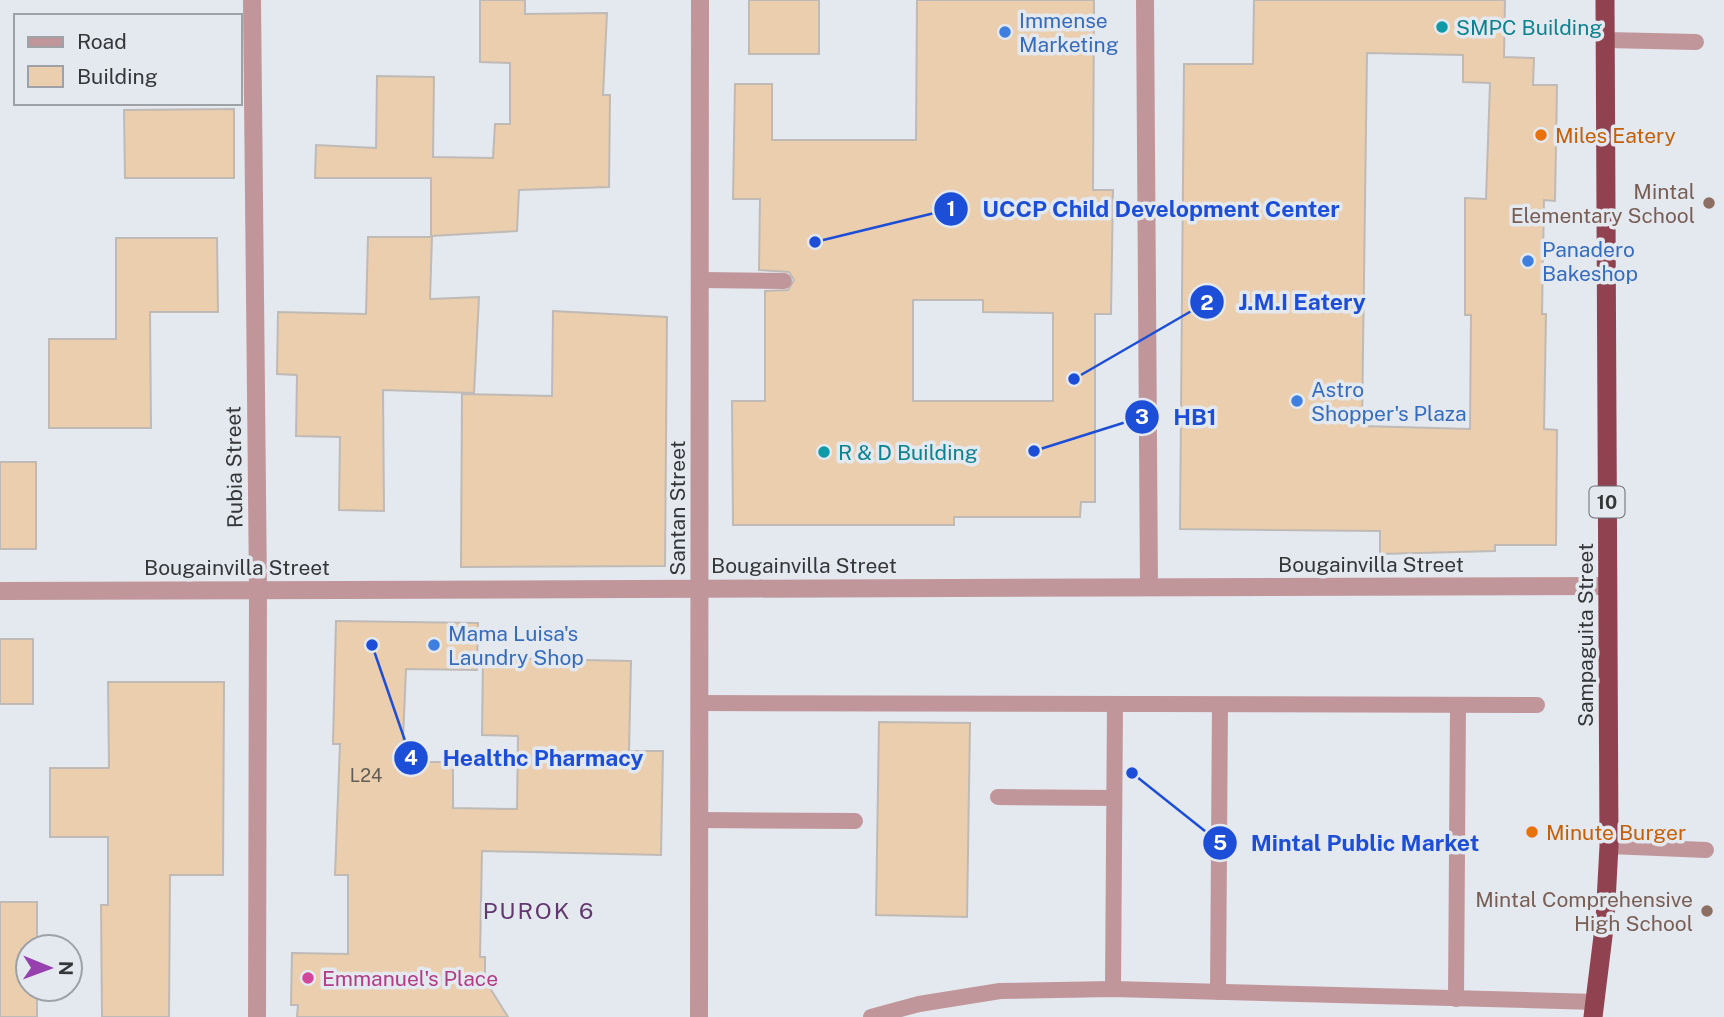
<svg xmlns="http://www.w3.org/2000/svg" width="1724" height="1017" viewBox="0 0 1724 1017" font-family="'Public Sans',sans-serif">
<style>
.building{fill:#eaceae;stroke:#bfbab5;stroke-width:2;fill-rule:evenodd}
.lines{fill:none;stroke-linecap:round;stroke-linejoin:round}
.service{stroke:#c0969b;stroke-width:16}
.minor{stroke:#c0969b;stroke-width:18}
.trunk{stroke:#904251;stroke-width:19}
.culture-dot{fill:#0f9aa8;stroke:#e4e8ef;stroke-width:2.5}
.shop-dot{fill:#3f7fe0;stroke:#e4e8ef;stroke-width:2.5}
.food-dot{fill:#e8710a;stroke:#e4e8ef;stroke-width:2.5}
.education-dot{fill:#8d6e63;stroke:#e4e8ef;stroke-width:2.5}
.hotel-dot{fill:#d1479c;stroke:#e4e8ef;stroke-width:2.5}
.labels{text-anchor:middle;dominant-baseline:central;stroke-width:7;stroke-linejoin:round;paint-order:stroke}
.number-label{font-size:18px;fill:#625c56}
.shield{fill:#e4e8ef;stroke:#696b6f;stroke-width:2}
.shield-label{font-size:19px;font-weight:bold;fill:#343638}
.shop-label{font-size:21px;fill:#366cbe;stroke:#e4e8ef;text-anchor:start}
.culture-label{font-size:21px;fill:#0d838f;stroke:#e4e8ef;text-anchor:start}
.food-label{font-size:21px;fill:#c56008;stroke:#e4e8ef;text-anchor:start}
.education-label{font-size:21px;fill:#785e54;stroke:#e4e8ef;text-anchor:end}
.street-label{font-size:21px;fill:#343638;stroke:#e4e8ef}
.hotel-label{font-size:21px;fill:#b23c85;stroke:#e4e8ef;text-anchor:start}
.neighbourhood-label{font-size:23px;letter-spacing:2px;fill:#62386f;stroke:#e4e8ef}
.leader{fill:none;stroke:#1d4ed8;stroke-width:2.5}
.callout-dot{fill:#1d4ed8;stroke:#e4e8ef;stroke-width:2.5}
.mark-label{font-size:21px;text-anchor:middle;font-weight:bold;fill:#fff}
.callout-label{font-size:23px;text-anchor:middle;font-weight:bold;fill:#1d4ed8;stroke:#e4e8ef;stroke-width:7;stroke-linejoin:round;paint-order:stroke}
</style>
<rect width="100%" height="100%" fill="#e4e8ef"/>
<!-- building -->
<g class="building">
<path d="M480 0H525V14L607 13 603 95H610L609 187 519 190 517 231 431 236V178H315L316 145 376 148 377 76 434 77 433 157 493 158 495 124H510V63L480 62Z"/>
<rect x="749" y="0" width="70" height="54"/>
<path d="M917 0H1094L1093 190H1113L1111 314H1095V502H1081L1080 517H954V525H733L732 401H765V291L788 290 794 280 789 272 759 270 760 199H733L735 84H772V140H916ZM913 300H983V312L1053 313V401H913Z"/>
<path d="M1254 0H1505L1504 57 1534 58 1533 85H1557L1555 201 1544 200 1542 314H1546L1544 429 1557 430 1556 545H1495V551L1380 554V531L1180 529 1184 64H1253ZM1367 53 1463 55V82L1490 83 1486 199 1465 198V315H1471L1470 429 1362 426Z"/>
<path d="M234 109V178H125L124 110Z"/>
<path d="M368 237H432L430 299 479 297 474 393 383 390 384 511 339 510 340 437 296 436 297 375 277 374 278 312 366 314Z"/>
<path d="M116 238H217L218 312H150L151 428H49V339H116Z"/>
<path d="M553 311 667 317 665 566 461 567 462 394 552 396Z"/>
<rect x="0" y="462" width="36" height="87"/>
<path d="M336 621 478 623 477 670 406 669 402 762H453V808L517 809 518 736 482 735 483 658 631 661 629 751H663L661 855 482 851 480 957H485V980L508 1017H297L298 1005H291L292 953 348 954V875H335L340 744H333Z"/>
<rect x="0" y="639" width="33" height="65"/>
<path d="M108 682H224L223 875H170L169 1017H102L101 905H108V837H50V768H109Z"/>
<path d="M879 722 970 723 967 917 876 915Z"/>
<path d="M0 902H37V947H28V989H37V1017H0Z"/>
</g>
<g class="lines">
<!-- service -->
<g class="service">
<path d="M1606 40 1696 42"/>
<path d="M700 280 784 281"/>
<path d="M700 703 1537 705"/>
<path d="M998 797 1114 798"/>
<path d="M699 820 855 821"/>
<path d="M1609 846 1706 850"/>
<path d="M1113 989 1115 704"/>
<path d="M1218 992 1220 705"/>
<path d="M1456 999 1458 705"/>
<path d="M871 1017 919 1004 1000 991 1113 989 1596 1002"/>
</g>
<!-- minor -->
<g class="minor">
<path d="M252 0 258 590 257 1017"/>
<path d="M1145 0 1149 587"/>
<path d="M0 591 1607 586"/>
<path d="M699 1017 700 0"/>
</g>
<!-- trunk -->
<path class="trunk" d="M1593 1017 1605 920 1609 846 1605 0"/>
</g>
<!-- markers -->
<g class="culture-dot">
<circle cx="1442" cy="27" r="7"/>
<circle cx="824" cy="452" r="7"/>
</g>
<g class="shop-dot">
<circle cx="1005" cy="32" r="7"/>
<circle cx="1528" cy="261" r="7"/>
<circle cx="1297" cy="401" r="7"/>
<circle cx="434" cy="645" r="7"/>
</g>
<g class="food-dot">
<circle cx="1541" cy="135" r="7"/>
<circle cx="1532" cy="832" r="7"/>
</g>
<g class="education-dot">
<circle cx="1709" cy="203" r="7"/>
<circle cx="1707" cy="911" r="7"/>
</g>
<circle class="hotel-dot" cx="308" cy="978" r="7"/>
<g class="labels">
<!-- number labels -->
<g class="number-label">
<text x="366" y="775">L24</text>
</g>
<!-- shield labels -->
<rect class="shield" x="1589.5" y="486.5" width="35" height="31" rx="5"/>
<g class="shield-label">
<text x="1607" y="502">10</text>
</g>
<!-- shop labels -->
<g class="shop-label">
<text x="1019" y="20">Immense<tspan x="1019" dy="24">Marketing</tspan></text>
<text x="1542" y="249">Panadero<tspan x="1542" dy="24">Bakeshop</tspan></text>
<text x="1311" y="389">Astro<tspan x="1311" dy="24">Shopper's Plaza</tspan></text>
<text x="448" y="633">Mama Luisa's<tspan x="448" dy="24">Laundry Shop</tspan></text>
</g>
<!-- culture labels -->
<g class="culture-label">
<text x="1456" y="27">SMPC Building</text>
<text x="838" y="452">R &amp; D Building</text>
</g>
<!-- food labels -->
<g class="food-label">
<text x="1555" y="135">Miles Eatery</text>
<text x="1546" y="832">Minute Burger</text>
</g>
<!-- education labels -->
<g class="education-label">
<text x="1695" y="191">Mintal<tspan x="1695" dy="24">Elementary School</tspan></text>
<text x="1693" y="899">Mintal Comprehensive<tspan x="1693" dy="24">High School</tspan></text>
</g>
<!-- street labels -->
<g class="street-label">
<text transform="translate(234 467) rotate(-91)">Rubia Street</text>
<text transform="translate(677 508) rotate(-90)">Santan Street</text>
<text x="1371" y="564">Bougainvilla Street</text>
<text x="804" y="565">Bougainvilla Street</text>
<text x="237" y="567">Bougainvilla Street</text>
<text transform="translate(1585 635) rotate(-90)">Sampaguita Street</text>
</g>
<!-- hotel labels -->
<g class="hotel-label">
<text x="322" y="978">Emmanuel's Place</text>
</g>
<!-- neighbourhood labels -->
<g class="neighbourhood-label">
<text x="539" y="910">PUROK 6</text>
</g>
</g>
<!-- callouts -->
<path class="leader" d="M815 242L951 209M1074 379L1207 302M1034 451L1142 417M372 645L411 758M1132 773L1220 843"/>
<g class="callout-dot">
<circle cx="815" cy="242" r="7"/>
<circle cx="1074" cy="379" r="7"/>
<circle cx="1034" cy="451" r="7"/>
<circle cx="372" cy="645" r="7"/>
<circle cx="1132" cy="773" r="7"/>
<circle cx="951" cy="209" r="18"/>
<circle cx="1207" cy="302" r="18"/>
<circle cx="1142" cy="417" r="18"/>
<circle cx="411" cy="758" r="18"/>
<circle cx="1220" cy="843" r="18"/>
</g>
<g class="mark-label">
<text x="951" y="216">1</text>
<text x="1207" y="310">2</text>
<text x="1142" y="424">3</text>
<text x="411" y="765">4</text>
<text x="1220" y="850">5</text>
</g>
<g class="callout-label">
<text x="1161" y="217">UCCP Child Development Center</text>
<text x="1302" y="310">J.M.I Eatery</text>
<text x="1195" y="425">HB1</text>
<text x="543" y="766">Healthc Pharmacy</text>
<text x="1365" y="851">Mintal Public Market</text>
</g>
<!-- legend -->
<rect x="14" y="14" width="228" height="91" fill="#e4e8ef" stroke="#9ea1a6" stroke-width="2"/>
<rect x="28" y="37" width="35" height="10" fill="#c0969b" stroke="#9ea1a6" stroke-width="2"/>
<text x="77" y="49" font-size="21" fill="#343638">Road</text>
<rect x="28" y="66" width="35" height="21" fill="#eaceae" stroke="#9ea1a6" stroke-width="2"/>
<text x="77" y="84" font-size="21" fill="#343638">Building</text>
<!-- north arrow -->
<g transform="translate(49 968) rotate(91)"><circle r="33" fill="#e4e8ef" stroke="#9ea1a6" stroke-width="2"/>
<path d="M0-5L12 26L0 18L-12 26Z" fill="#9641ae"/>
<text y="-10" font-size="19" font-weight="bold" text-anchor="middle" fill="#343638">N</text>
</g>
</svg>
